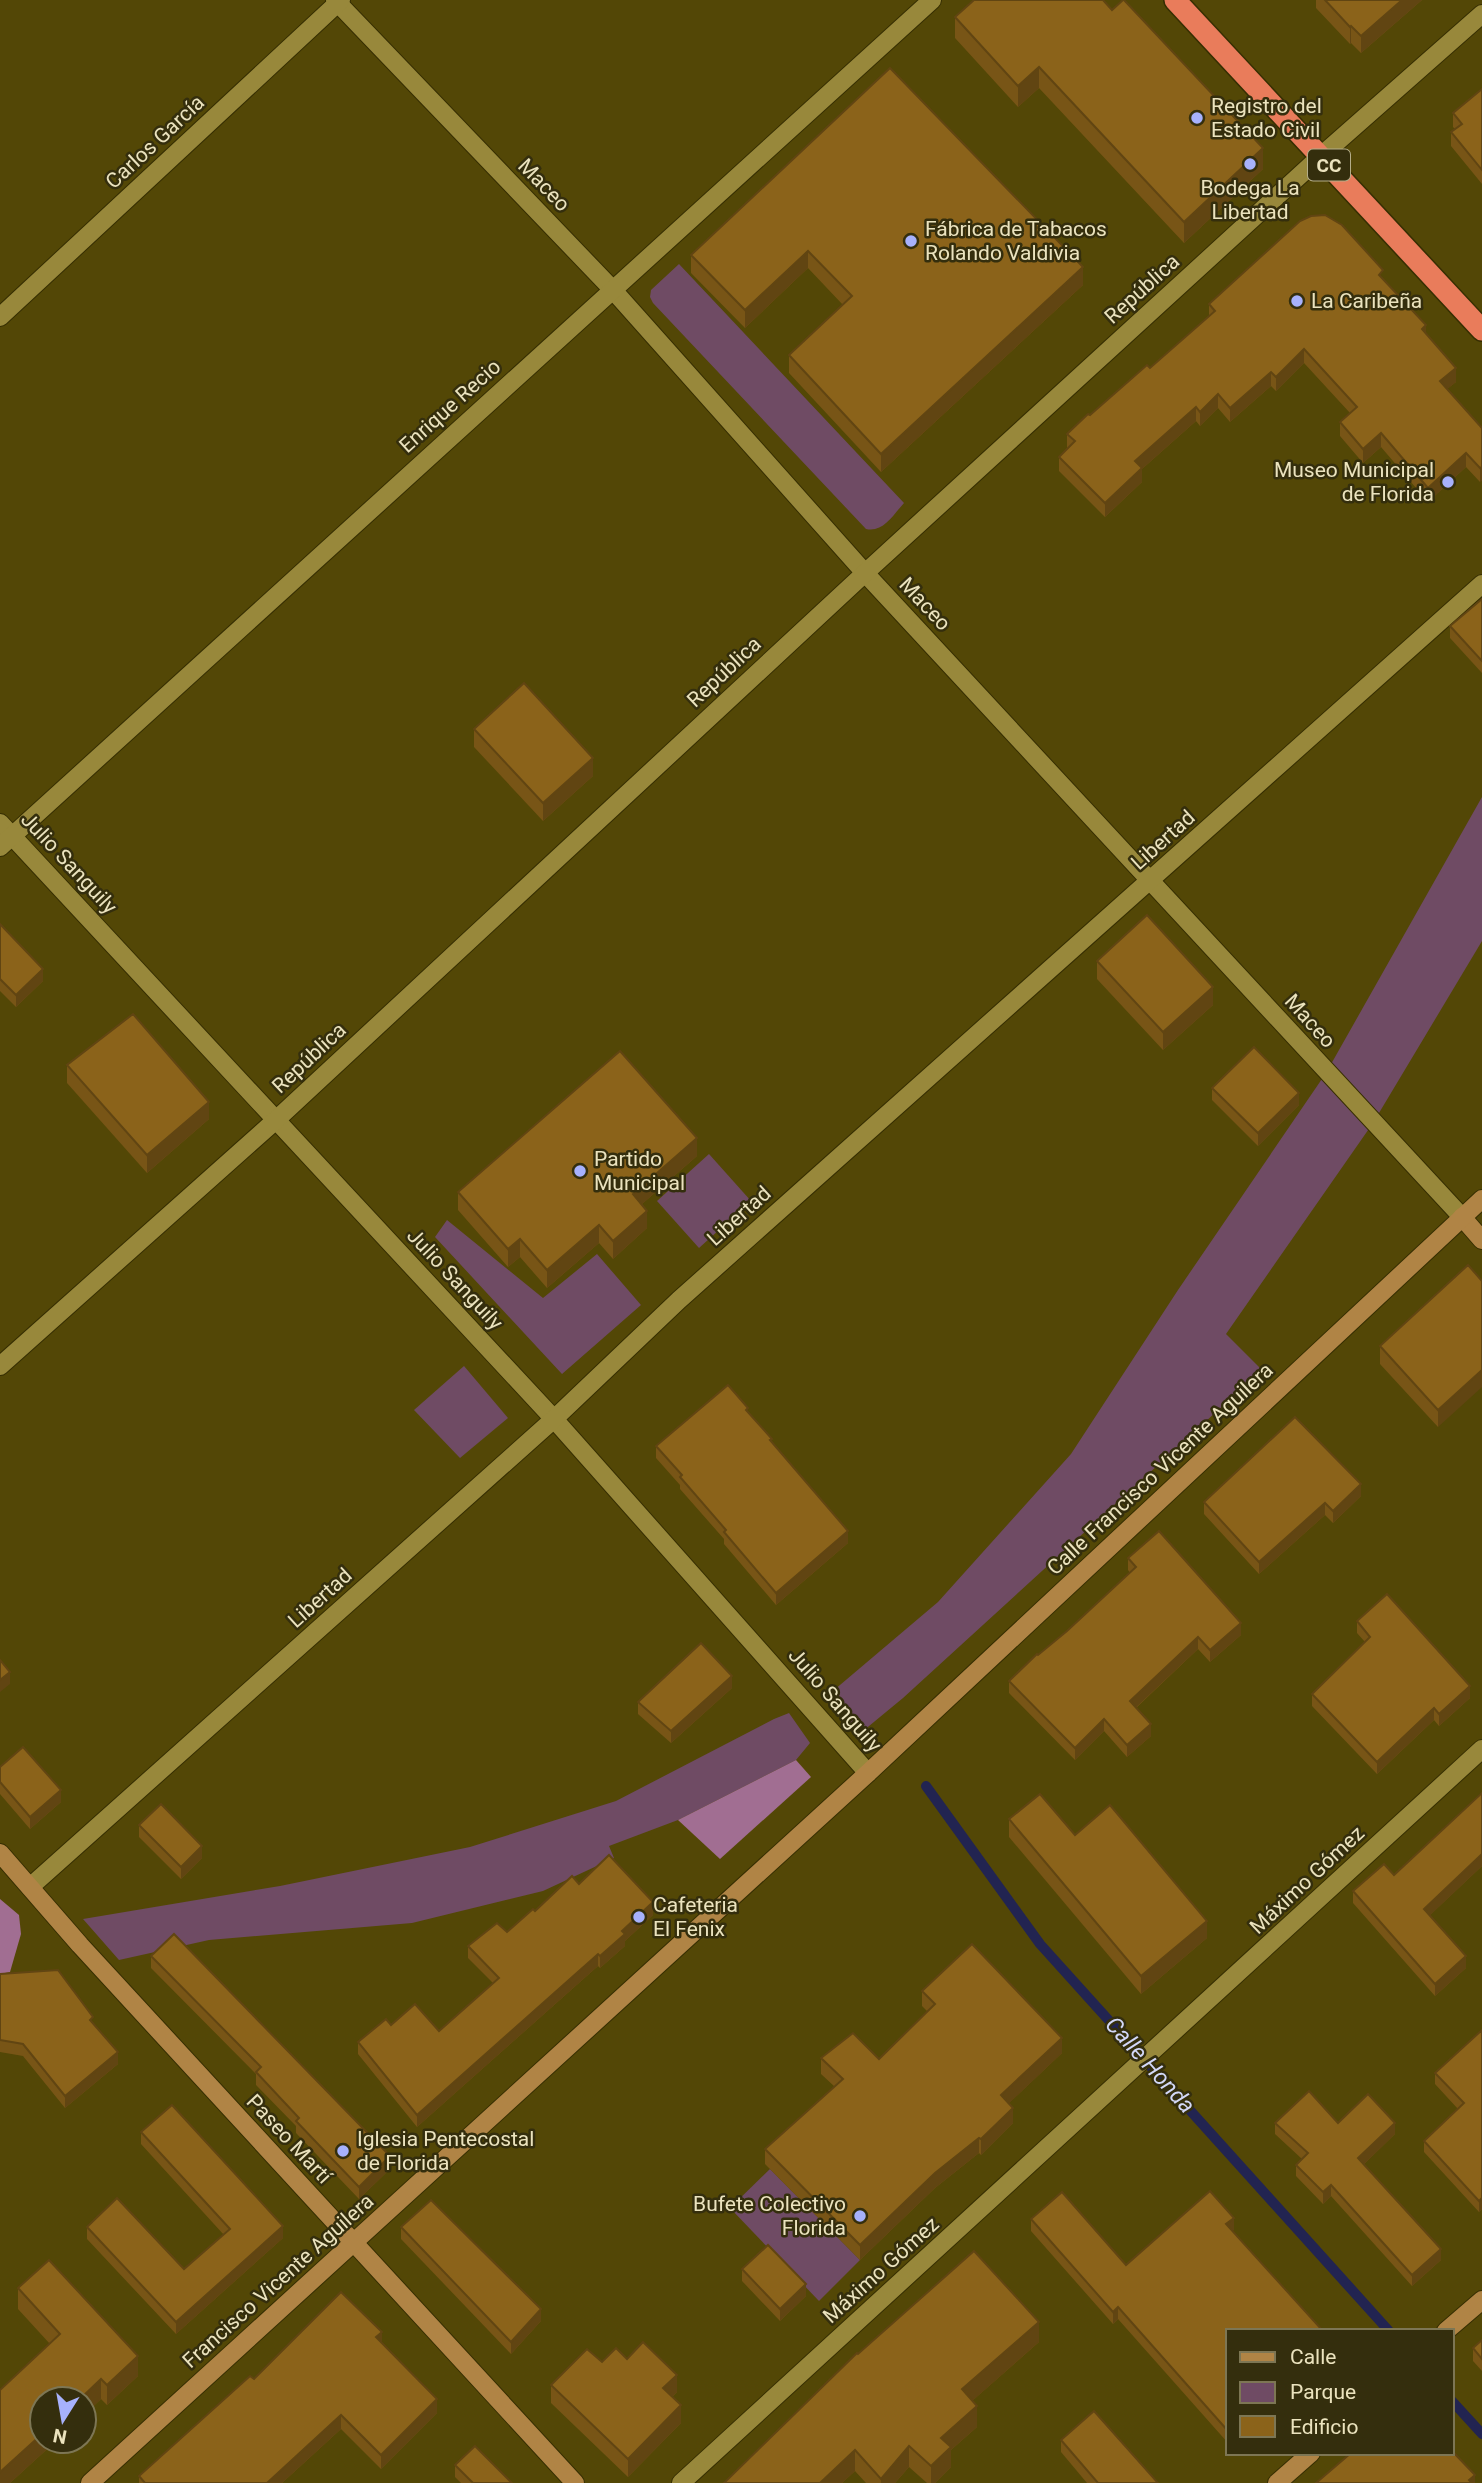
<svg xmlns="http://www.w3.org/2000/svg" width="1482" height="2483" viewBox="0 0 1482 2483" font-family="Roboto,sans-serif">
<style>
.green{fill:#6f4b64}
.forest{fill:#a16e92}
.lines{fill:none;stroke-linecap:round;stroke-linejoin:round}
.stream{stroke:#222451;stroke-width:10}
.street-casing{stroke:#362e02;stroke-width:20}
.secondary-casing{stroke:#362e02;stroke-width:20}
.highway-casing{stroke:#362e02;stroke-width:24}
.street{stroke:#98883b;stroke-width:18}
.secondary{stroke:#b08445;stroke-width:18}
.highway{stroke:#e97c5b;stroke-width:21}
.wall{fill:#785516}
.shaded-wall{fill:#614512}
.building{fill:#8b631a;stroke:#614512;stroke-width:2}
.poi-dot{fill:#a7b1fc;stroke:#342e0d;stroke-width:2.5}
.labels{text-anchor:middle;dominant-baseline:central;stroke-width:5;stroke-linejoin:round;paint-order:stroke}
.shield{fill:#342e0d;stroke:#b4ad89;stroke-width:2}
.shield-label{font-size:19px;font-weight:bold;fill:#ebe3be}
.poi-label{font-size:21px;fill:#ebe3be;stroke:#342e0d;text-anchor:start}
.street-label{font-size:21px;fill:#ebe3be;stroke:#342e0d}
.water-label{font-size:23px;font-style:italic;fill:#d3d8f8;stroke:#342e0d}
</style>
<rect width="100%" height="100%" fill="#534706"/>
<!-- green -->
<g class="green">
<path d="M679 264 904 503C893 515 883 533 866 529L653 303 650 297 651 290Z"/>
<path d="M1482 797V941L1373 1123 1226 1334 1262 1370 903 1698 863 1731 849 1727 827 1696 938 1602 1071 1454 1178 1290 1326 1073Z"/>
<path d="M709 1154 751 1201 699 1248 657 1201Z"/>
<path d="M447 1220 543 1298 597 1254 641 1305 562 1374 435 1237Z"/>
<path d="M464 1366 508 1418 460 1458 414 1410Z"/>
<path d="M789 1713 810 1743 796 1760 678 1820 609 1846 614 1858 543 1891 412 1923 209 1940 119 1960 83 1919 280 1886 470 1847 616 1801 774 1719Z"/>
<path d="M770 2169 860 2260 819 2301 730 2208Z"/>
</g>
<!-- forest -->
<g class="forest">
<path d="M796 1760 811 1777 720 1859 678 1820Z"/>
<path d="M0 1899 19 1915 21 1934 10 1972 0 1974Z"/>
</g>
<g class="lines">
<!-- stream -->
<g class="stream">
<path d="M926 1786 1040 1944 1389 2331"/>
<path d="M1452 2401 1482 2434"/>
</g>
<!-- street casing -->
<g class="street-casing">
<g id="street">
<path d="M335 0 613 290 865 573 1462 1217"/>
<path d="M0 317 341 0"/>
<path d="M0 823 554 1419 868 1773"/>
<path d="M0 847 932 0"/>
<path d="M0 1366 277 1119 865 573 1321 156 1482 14"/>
<path d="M30 1887 554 1419 679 1300 1482 584"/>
<path d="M681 2483 1482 1749"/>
</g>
</g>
<!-- secondary casing -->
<g class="secondary-casing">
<g id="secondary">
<path d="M1462 1217 1482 1240"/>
<path d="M0 1853 80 1945 575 2483"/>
<path d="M1446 2331 1482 2300"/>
<path d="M90 2483 868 1773 1482 1199"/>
<path d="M1277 2483 1311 2453"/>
</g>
</g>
<!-- highway casing -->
<g class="highway-casing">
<path id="highway" d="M1175 0 1482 330"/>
</g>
<!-- street -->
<use href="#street" class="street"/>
<!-- secondary -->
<use href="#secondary" class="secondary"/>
<!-- highway -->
<use href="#highway" class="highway"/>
</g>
<!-- wall -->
<g class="wall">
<path d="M1316 0H1422L1361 53 1351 43 1350 44 1316 8Z"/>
<path d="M1112 10 1263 169 1184 243 1039 88 1018 107 955 38V17Z"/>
<path d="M890 68 1083 285 881 472 789 373V355L843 305 808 268 745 328 691 273V255Z"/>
<path d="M1482 89V184L1451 146V132L1455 129 1453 127V113Z"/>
<path d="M1383 279 1426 335 1456 382 1447 389 1482 428 1480 482 1466 467 1428 502 1381 447 1363 463 1340 436V422L1350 413 1304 363 1276 391 1271 386 1230 422 1218 408 1200 426 1196 421 1142 469V482L1105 517 1059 471V457L1067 448V434L1150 368 1209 317V304Z"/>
<path d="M1482 599V673L1450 638V626Z"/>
<path d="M474 729 593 776 543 821 474 747Z"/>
<path d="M0 924 43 981 16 1007 0 991Z"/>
<path d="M1097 961 1213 1005 1163 1050 1097 979Z"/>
<path d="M67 1065 209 1119 147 1173 67 1083Z"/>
<path d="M1212 1088 1299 1105 1258 1146 1212 1100Z"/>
<path d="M697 1156 642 1204 647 1228 613 1259 599 1243 547 1288 520 1257 508 1267 458 1210V1192Z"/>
<path d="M1482 1281 1438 1427 1380 1364V1346Z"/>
<path d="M748 1412 848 1543 776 1605 724 1544V1539L680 1489V1485L656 1458V1446Z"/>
<path d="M1361 1496 1333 1523 1325 1515 1259 1574 1204 1514V1502Z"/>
<path d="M1128 1558 1241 1635 1210 1662 1198 1649 1136 1708 1151 1736 1127 1757 1104 1731 1075 1760 1009 1693V1681L1067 1631 1130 1573 1128 1570Z"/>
<path d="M1357 1621 1470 1698 1439 1726 1434 1720 1377 1774 1312 1706V1694L1365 1642 1357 1633Z"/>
<path d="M732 1688 671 1743 638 1714V1702Z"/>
<path d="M0 1767 61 1802 30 1829 0 1794Z"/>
<path d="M1482 1793V1866L1430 1915 1466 1968 1435 1996 1353 1903V1891L1394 1875Z"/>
<path d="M1009 1819 1075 1835 1207 1938 1141 1994 1009 1837Z"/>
<path d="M139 1825 202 1858 181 1879 139 1837Z"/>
<path d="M579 1884 653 1915 625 1941V1946L600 1968 598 1966 417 2127 358 2054V2042L391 2025 439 2031 493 1983 468 1958V1946L507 1932 535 1911Z"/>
<path d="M151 1956 390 2169 359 2199 296 2133V2126L256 2085V2074L151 1968Z"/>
<path d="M0 1974 93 2023 118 2064 65 2108 23 2056 0 2052Z"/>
<path d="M922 1991 1062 2053 1009 2103 1013 2123 981 2155 979 2153 935 2188 860 2260 765 2164V2149L835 2087 821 2074V2058L879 2059 928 2012 922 2006Z"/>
<path d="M1482 2030V2209L1479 2212 1424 2152V2141L1458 2109 1435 2084V2073Z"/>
<path d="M1275 2123H1338L1395 2134 1364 2164 1441 2260 1412 2286 1331 2196 1323 2204 1296 2176V2165L1302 2159 1275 2134Z"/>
<path d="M141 2132 283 2238 176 2334 87 2239V2227L184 2269 224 2235 141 2144Z"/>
<path d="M1031 2219 1126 2265 1234 2230 1232 2231 1228 2331V2443L1118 2319 1113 2324 1031 2231Z"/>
<path d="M401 2227 541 2321 511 2354 401 2239Z"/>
<path d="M742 2269 806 2296 780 2321 742 2281Z"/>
<path d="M18 2288 138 2376 107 2405 101 2399 84 2415V2399L42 2441H56L10 2483H0L50 2344 18 2309Z"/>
<path d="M1482 2340V2371L1473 2361V2348Z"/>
<path d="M1039 2342 972 2401 977 2427 951 2450V2467L935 2483H927L909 2467 895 2483H866L855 2471 842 2483H724L858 2354Z"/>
<path d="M382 2343 437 2413 381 2469 341 2429 282 2483H139V2476L254 2379Z"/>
<path d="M627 2359 677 2392 672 2397 681 2423 628 2477 551 2403V2385L602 2362Z"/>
<path d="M1061 2440 1158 2483H1087L1061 2452Z"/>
<path d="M455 2465 512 2483H461L455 2477Z"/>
</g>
<!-- shaded-wall -->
<g class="shaded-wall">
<path d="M1402 0H1422L1361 53V36Z"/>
<path d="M1351 26V43L1350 44V27Z"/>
<path d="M1039 67V88L1018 107V86Z"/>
<path d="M1263 148V169L1184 243V222Z"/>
<path d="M808 251V268L745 328V310Z"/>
<path d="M1083 267V285L881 472V454Z"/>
<path d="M1426 325V339L1422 329Z"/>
<path d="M1304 349V363L1276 391V377Z"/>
<path d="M1456 368V382L1440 395V381Z"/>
<path d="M1271 372V386L1230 422V408Z"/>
<path d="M1218 394V408L1200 426V412Z"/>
<path d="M1196 407V421L1142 469V482L1105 517V503L1135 461Z"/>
<path d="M1381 433V447L1363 463V449Z"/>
<path d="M1466 453V467L1428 502V488Z"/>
<path d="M1482 467V481L1480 482V468Z"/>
<path d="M593 758V776L543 821V803Z"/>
<path d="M43 969V981L16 1007V995Z"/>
<path d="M1213 987V1005L1163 1050V1032Z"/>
<path d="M1299 1093V1105L1258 1146V1133Z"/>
<path d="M209 1102V1119L147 1173V1155Z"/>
<path d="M697 1138V1156L633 1212V1194Z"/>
<path d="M647 1211V1228L613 1259V1241Z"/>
<path d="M599 1225V1243L547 1288V1270Z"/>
<path d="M520 1239V1257L508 1267V1249Z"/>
<path d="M1482 1370V1387L1438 1427V1410Z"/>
<path d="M1361 1484V1496L1333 1523V1511Z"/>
<path d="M1325 1503V1515L1259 1574V1562Z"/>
<path d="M848 1531V1543L776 1605V1593Z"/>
<path d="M1241 1623V1635L1210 1662V1650Z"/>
<path d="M1198 1637V1649L1130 1713V1701Z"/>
<path d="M10 1672V1684L0 1692V1680Z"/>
<path d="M732 1676V1688L671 1743V1731Z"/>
<path d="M1470 1686V1698L1439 1726V1714Z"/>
<path d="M1434 1708V1720L1377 1774V1762Z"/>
<path d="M1104 1719V1731L1075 1760V1748Z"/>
<path d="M1151 1724V1736L1127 1757V1745Z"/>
<path d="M61 1790V1802L30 1829V1817Z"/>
<path d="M202 1846V1858L181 1879V1867Z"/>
<path d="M1482 1854V1866L1424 1921V1909Z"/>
<path d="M653 1902V1915L625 1941V1946L600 1968V1956L622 1931Z"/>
<path d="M1207 1921V1938L1141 1994V1976Z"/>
<path d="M598 1954V1966L417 2127V2115Z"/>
<path d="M1466 1956V1968L1435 1996V1984Z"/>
<path d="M1062 2038V2053L1001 2111V2095Z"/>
<path d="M118 2052V2064L65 2108V2096Z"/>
<path d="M1013 2108V2123L981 2155V2139Z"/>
<path d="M1395 2123V2134L1358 2170V2158Z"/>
<path d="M979 2138V2153L935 2188 860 2260V2245L935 2173Z"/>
<path d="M390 2156V2169L359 2199V2187Z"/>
<path d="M1331 2185V2196L1323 2204V2192Z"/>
<path d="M1482 2198V2209L1479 2212V2201Z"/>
<path d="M1234 2218V2230L1226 2236V2224Z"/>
<path d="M283 2226V2238L176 2334V2322Z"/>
<path d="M1441 2249V2260L1412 2286V2275Z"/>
<path d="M806 2284V2296L780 2321V2309Z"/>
<path d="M1118 2307V2319L1113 2324V2312Z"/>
<path d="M541 2309V2321L511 2354V2342Z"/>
<path d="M1039 2322V2342L962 2410V2389Z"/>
<path d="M382 2332V2346L376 2337Z"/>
<path d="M138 2356V2376L107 2405V2385Z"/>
<path d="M677 2375V2392L663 2406V2388Z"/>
<path d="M101 2379V2399L84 2415V2399H80Z"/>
<path d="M437 2399V2413L381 2469V2455Z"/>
<path d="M681 2405V2423L628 2477V2459Z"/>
<path d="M977 2406V2427L951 2450V2467L935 2483H931V2466L941 2438Z"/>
<path d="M341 2415V2429L282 2483H267Z"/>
<path d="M42 2434V2441H56L10 2483H0V2472Z"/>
<path d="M909 2446V2467L895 2483H881V2479Z"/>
<path d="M855 2450V2471L842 2483H820Z"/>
<path d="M1475 2475V2483H1469V2480Z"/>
</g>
<!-- building -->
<g class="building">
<path d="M974 0H1103L1112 10 1123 0H1124L1263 148 1184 222 1039 67 1018 86 955 17Z"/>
<path d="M1325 0H1402L1361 36 1351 26 1350 27Z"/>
<path d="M890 68 1083 267 881 454 789 355 852 296 808 251 745 310 691 255Z"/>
<path d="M1482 89V170L1451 132 1462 124 1453 113Z"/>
<path d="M1325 215 1342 225 1383 270 1379 275 1426 325 1422 329 1456 368 1440 381 1482 428V467L1480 468 1466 453 1428 488 1381 433 1363 449 1340 422 1357 407 1304 349 1276 377 1271 372 1230 408 1218 394 1200 412 1196 407 1135 461 1142 468 1105 503 1059 457 1075 441 1067 434 1088 414 1090 415 1147 365 1150 368 1215 311 1209 304 1300 221 1311 216Z"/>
<path d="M1482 599V661L1450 626Z"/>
<path d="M524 683 593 758 543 803 474 729Z"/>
<path d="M1147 915 1213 987 1163 1032 1097 961Z"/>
<path d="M0 924 43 969 16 995 0 979Z"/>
<path d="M133 1014 209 1102 147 1155 67 1065Z"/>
<path d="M1254 1047 1299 1093 1258 1133 1212 1088Z"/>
<path d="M620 1051 697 1138 633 1194 647 1211 629 1227 613 1241 599 1225 547 1270 520 1239 508 1249 458 1192Z"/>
<path d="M1468 1265 1482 1281V1370L1438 1410 1380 1346Z"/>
<path d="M728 1385 748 1408 746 1410 772 1439 770 1440 848 1531 776 1593 724 1532 726 1530 680 1477 682 1475 656 1446Z"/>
<path d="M1295 1417 1361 1484 1333 1511 1325 1503 1259 1562 1204 1502Z"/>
<path d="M1159 1531 1241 1623 1210 1650 1198 1637 1130 1701 1151 1724 1127 1745 1104 1719 1075 1748 1009 1681 1037 1654 1038 1655 1067 1631 1136 1567 1128 1558Z"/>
<path d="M1387 1594 1470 1686 1439 1714 1434 1708 1377 1762 1312 1694 1370 1637 1357 1621Z"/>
<path d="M701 1643 732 1676 671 1731 638 1702Z"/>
<path d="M0 1660 10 1672 0 1680Z"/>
<path d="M23 1747 61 1790 30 1817 0 1782V1767Z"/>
<path d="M1482 1793V1854L1424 1909 1466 1956 1435 1984 1353 1891 1384 1864 1394 1875Z"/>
<path d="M1040 1794 1075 1835 1110 1805 1207 1921 1141 1976 1009 1819Z"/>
<path d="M161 1804 202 1846 181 1867 139 1825Z"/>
<path d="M609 1855 653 1902 622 1931 625 1934 600 1956 598 1954 417 2115 358 2042 386 2019 391 2025 415 2004 439 2031 499 1978 468 1946 497 1923 507 1932 533 1909 535 1911 572 1876 579 1884Z"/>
<path d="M174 1934 390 2156 359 2187 296 2121 299 2118 256 2072 261 2067 151 1956Z"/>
<path d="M972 1944 1062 2038 1001 2095 1013 2108 981 2139 979 2138 935 2173 860 2245 765 2149 843 2079 821 2058 853 2033 879 2059 935 2004 922 1991Z"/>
<path d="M58 1970 93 2017 90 2020 118 2052 65 2096 23 2044 0 2040V1974Z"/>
<path d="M1482 2030V2198L1479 2201 1424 2141 1464 2103 1435 2073Z"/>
<path d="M1309 2091 1338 2123 1368 2094 1395 2123 1358 2158 1441 2249 1412 2275 1331 2185 1323 2192 1296 2165 1308 2153 1275 2123Z"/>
<path d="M172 2105 283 2226 176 2322 87 2227 117 2198 184 2269 230 2229 141 2132Z"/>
<path d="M1210 2191 1234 2218 1226 2224 1323 2331H1228V2431L1118 2307 1113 2312 1031 2219 1062 2192 1126 2265Z"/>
<path d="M431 2200 541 2309 511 2342 401 2227Z"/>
<path d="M768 2245 806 2284 780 2309 742 2269Z"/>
<path d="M974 2251 1039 2322 962 2389 977 2406 941 2438 951 2447 931 2466 909 2446 881 2479 855 2450 820 2483H724L857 2353 858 2354Z"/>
<path d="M49 2260 138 2356 107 2385 101 2379 80 2399H42V2434L0 2472V2390L60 2334 18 2288Z"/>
<path d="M341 2292 382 2332 376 2337 437 2399 381 2455 341 2415 267 2483H145L139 2476 250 2376 254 2379Z"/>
<path d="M1482 2340V2359L1473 2348Z"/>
<path d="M643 2342 677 2375 663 2388 681 2405 628 2459 551 2385 587 2349 602 2362 616 2348 627 2359Z"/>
<path d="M1094 2411 1158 2483H1098L1061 2440Z"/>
<path d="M475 2446 512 2483H473L455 2465Z"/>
<path d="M1452 2451 1475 2475 1469 2480 1472 2483H1316L1351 2453H1452Z"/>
</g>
<!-- markers -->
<g class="poi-dot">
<circle cx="1197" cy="118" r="7"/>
<circle cx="1250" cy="164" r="7"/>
<circle cx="911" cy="241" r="7"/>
<circle cx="1297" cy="301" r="7"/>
<circle cx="1448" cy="482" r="7"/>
<circle cx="580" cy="1171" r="7"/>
<circle cx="639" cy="1917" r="7"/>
<circle cx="343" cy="2151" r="7"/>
<circle cx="860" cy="2216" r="7"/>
</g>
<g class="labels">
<!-- shield labels -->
<rect class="shield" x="1308" y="149.5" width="42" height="31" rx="5"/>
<g class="shield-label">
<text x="1329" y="165">CC</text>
</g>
<!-- poi labels -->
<g class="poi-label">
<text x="1211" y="106">Registro del<tspan x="1211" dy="24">Estado Civil</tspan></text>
<text x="1250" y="188" text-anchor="middle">Bodega La<tspan x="1250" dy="24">Libertad</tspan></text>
<text x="925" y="229">Fábrica de Tabacos<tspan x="925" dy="24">Rolando Valdivia</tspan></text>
<text x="1311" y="301">La Caribeña</text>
<text x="1434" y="470" text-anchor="end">Museo Municipal<tspan x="1434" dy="24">de Florida</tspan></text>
<text x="594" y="1159">Partido<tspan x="594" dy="24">Municipal</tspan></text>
<text x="653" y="1905">Cafeteria<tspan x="653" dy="24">El Fenix</tspan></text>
<text x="357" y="2139">Iglesia Pentecostal<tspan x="357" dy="24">de Florida</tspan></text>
<text x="846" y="2204" text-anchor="end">Bufete Colectivo<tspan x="846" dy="24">Florida</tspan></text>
</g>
<!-- street labels -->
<g class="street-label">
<text transform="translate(155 142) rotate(-43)">Carlos García</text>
<text transform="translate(544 185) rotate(46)">Maceo</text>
<text transform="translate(1142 289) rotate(-42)">República</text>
<text transform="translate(450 406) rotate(-42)">Enrique Recio</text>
<text transform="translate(925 604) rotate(47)">Maceo</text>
<text transform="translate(724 672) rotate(-43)">República</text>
<text transform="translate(1163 840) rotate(-42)">Libertad</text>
<text transform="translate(69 863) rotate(47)">Julio Sanguily</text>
<text transform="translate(1310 1021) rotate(48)">Maceo</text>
<text transform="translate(309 1058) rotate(-43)">República</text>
<text transform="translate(739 1216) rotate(-42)">Libertad</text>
<text transform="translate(455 1279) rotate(47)">Julio Sanguily</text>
<text transform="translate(1160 1469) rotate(-43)">Calle Francisco Vicente Aguilera</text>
<text transform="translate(320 1598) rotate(-42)">Libertad</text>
<text transform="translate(835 1700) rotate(49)">Julio Sanguily</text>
<text transform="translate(1307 1880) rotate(-43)">Máximo Gómez</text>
<text transform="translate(289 2139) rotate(47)">Paseo Martí</text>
<text transform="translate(881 2270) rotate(-42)">Máximo Gómez</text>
<text transform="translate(278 2281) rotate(-42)">Francisco Vicente Aguilera</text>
</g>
<!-- water labels -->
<g class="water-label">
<text transform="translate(1150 2065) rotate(48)">Calle Honda</text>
</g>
</g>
<!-- legend -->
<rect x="1226" y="2329" width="228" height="126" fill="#342e0d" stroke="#7d7654" stroke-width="2"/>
<rect x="1240" y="2352" width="35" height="10" fill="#b08445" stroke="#7d7654" stroke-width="2"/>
<text x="1290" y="2364" font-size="21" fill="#ebe3be">Calle</text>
<rect x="1240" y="2382" width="35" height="21" fill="#6f4b64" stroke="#7d7654" stroke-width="2"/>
<text x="1290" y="2399" font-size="21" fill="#ebe3be">Parque</text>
<rect x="1240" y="2416" width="35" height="21" fill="#8b631a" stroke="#7d7654" stroke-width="2"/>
<text x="1290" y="2434" font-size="21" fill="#ebe3be">Edificio</text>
<!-- north arrow -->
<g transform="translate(63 2420) rotate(191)"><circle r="33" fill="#342e0d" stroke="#7d7654" stroke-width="2"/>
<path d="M0-5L12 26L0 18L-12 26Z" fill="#a7b1fc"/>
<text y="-10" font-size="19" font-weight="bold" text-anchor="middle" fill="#ebe3be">N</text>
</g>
</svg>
